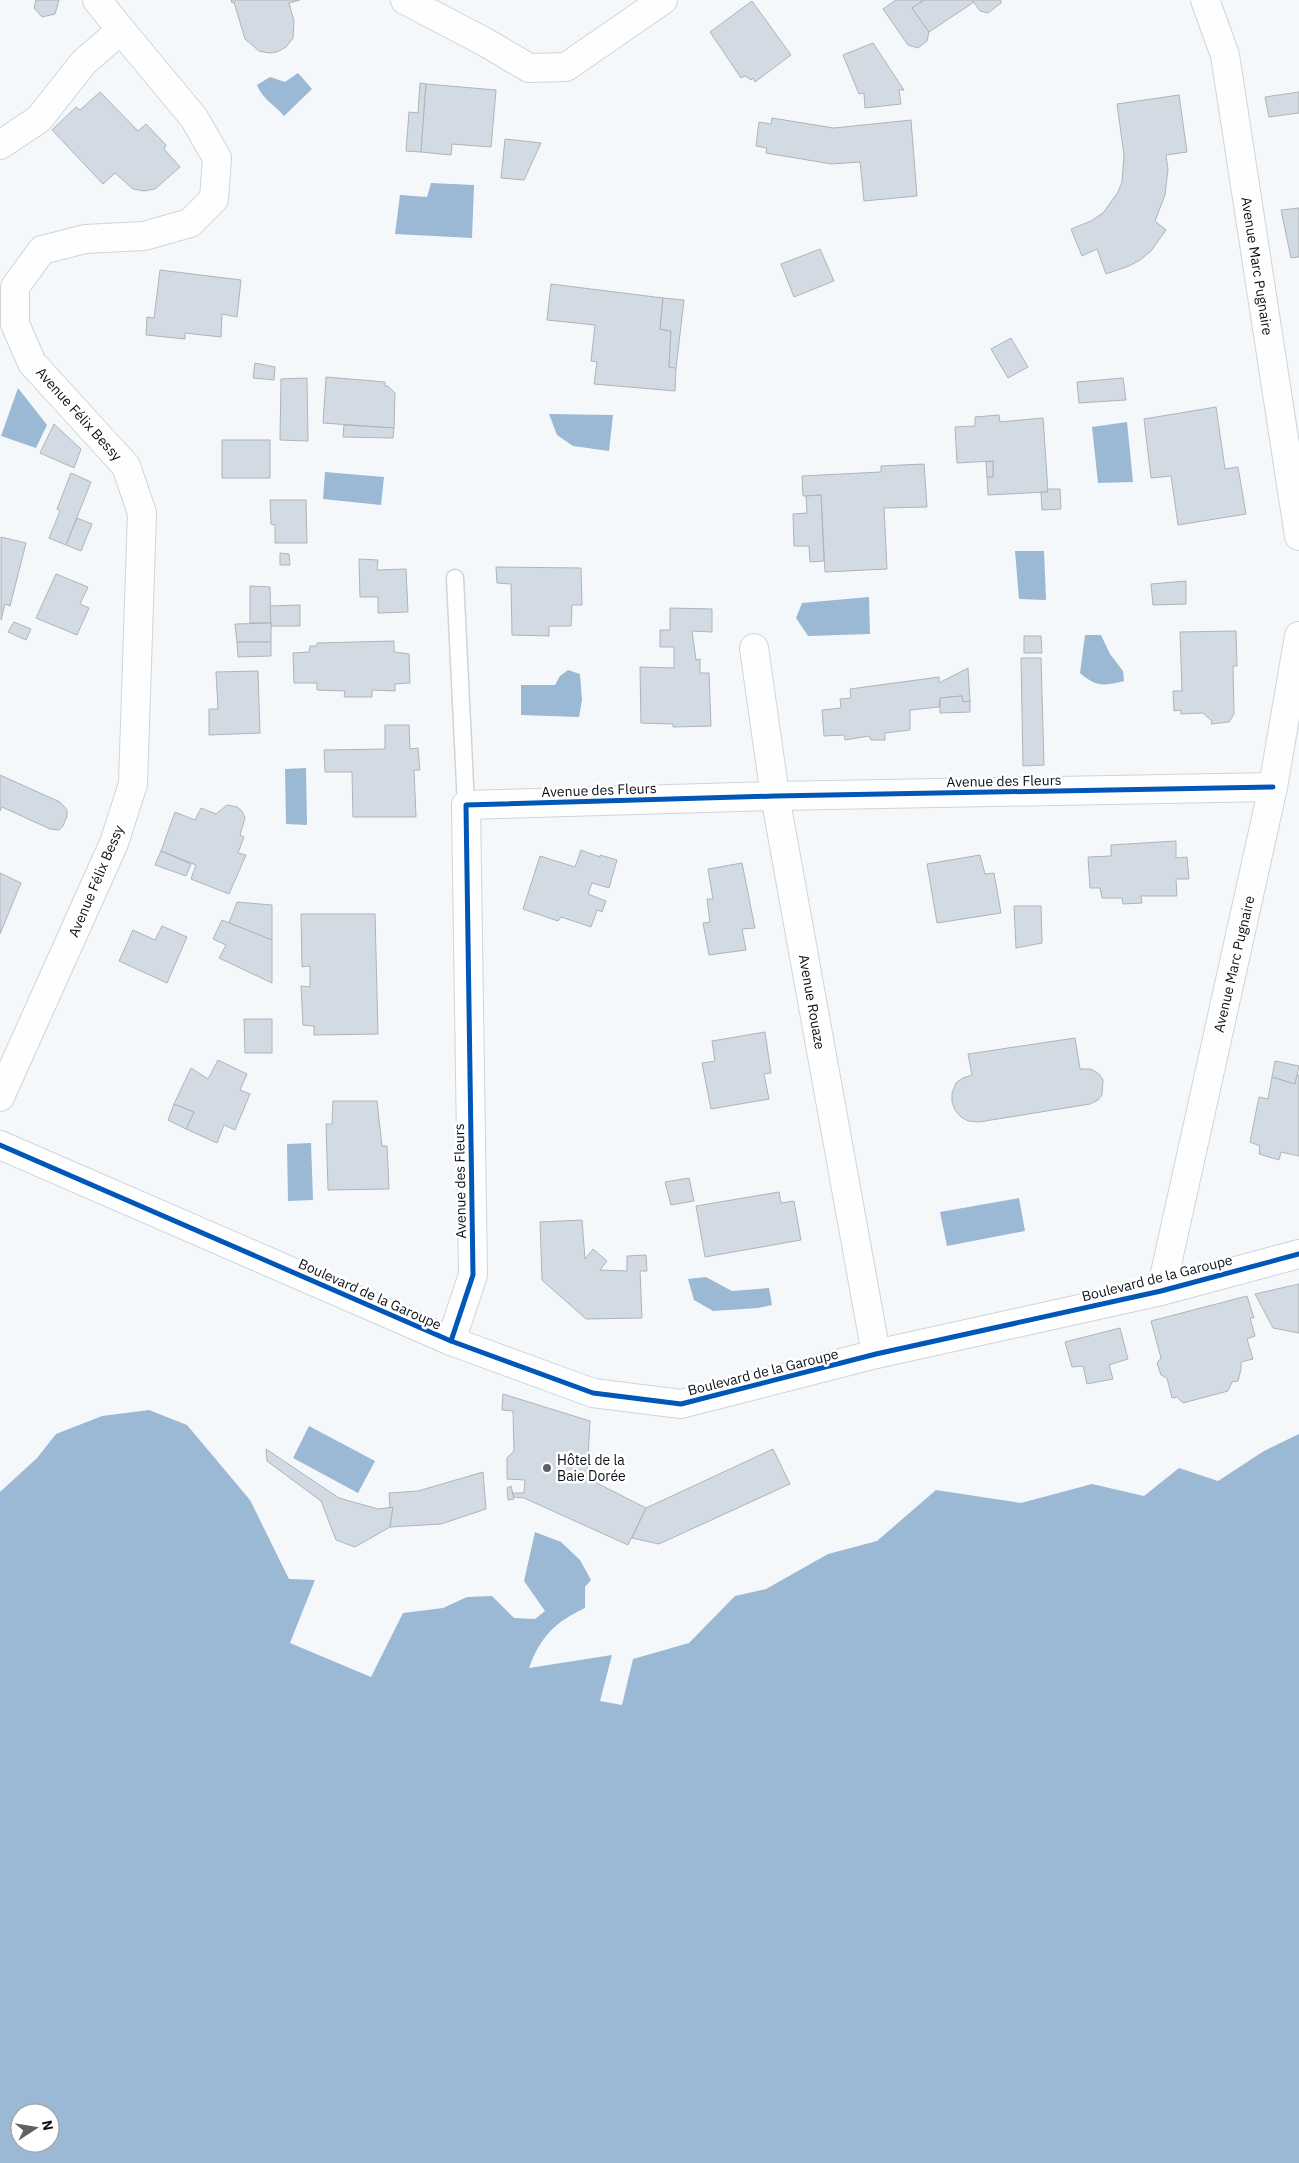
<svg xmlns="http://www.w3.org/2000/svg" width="1299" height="2163" viewBox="0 0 1299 2163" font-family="'IBM Plex Sans',sans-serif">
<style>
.water{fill:#9bb8d4;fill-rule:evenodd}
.building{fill:#d2dbe3;stroke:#b0b4b7}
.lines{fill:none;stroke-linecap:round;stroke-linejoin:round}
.service-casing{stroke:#d0d4d7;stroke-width:19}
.minor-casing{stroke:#d0d4d7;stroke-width:30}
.tertiary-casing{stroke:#d0d4d7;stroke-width:30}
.service{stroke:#fefefe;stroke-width:16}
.minor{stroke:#fefefe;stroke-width:28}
.tertiary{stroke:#fefefe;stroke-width:28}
.cycleway-casing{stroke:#fff;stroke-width:8}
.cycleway{stroke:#0057b8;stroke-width:5}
.poi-dot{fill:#5e6165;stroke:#fff;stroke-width:2}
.labels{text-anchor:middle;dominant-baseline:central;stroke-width:5;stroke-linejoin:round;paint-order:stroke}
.street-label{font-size:14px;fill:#0c1015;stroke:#fff}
.poi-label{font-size:14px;fill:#0c1015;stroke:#fff;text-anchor:start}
</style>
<rect width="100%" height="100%" fill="#f5f8fa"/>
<!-- water -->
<g class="water">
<path d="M298 73 312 89 284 116C274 104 263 100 257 85L270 77 285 82Z"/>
<path d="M431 183 474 185 472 238 395 234 400 195 427 197Z"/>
<path d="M18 388 47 425 36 448 1 436Z"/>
<path d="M549 414 613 415 609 451 573 446 557 435Z"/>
<path d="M1127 422 1133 482 1098 483 1092 427Z"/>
<path d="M325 472 384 477 381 505 323 499Z"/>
<path d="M1015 551H1044L1046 600 1019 599Z"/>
<path d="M869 597 870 634 808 636 796 618 802 603Z"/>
<path d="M1085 635H1101L1110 654 1123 671 1124 681C1103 686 1096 687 1080 673Z"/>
<path d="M568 670 580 674 582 700 579 717 521 715V685H555L560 676Z"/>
<path d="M306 768 307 825 286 824 285 769Z"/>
<path d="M311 1143 313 1200 288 1201 287 1144Z"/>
<path d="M1019 1198 1025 1231 947 1246 940 1212Z"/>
<path d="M706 1277 732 1291 769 1288 772 1305 758 1308 713 1311 694 1300 688 1279Z"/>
<path d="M149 1410 187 1425 250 1500 289 1579 315 1580 290 1643 371 1677 403 1613 443 1608 467 1597 492 1596 514 1618 535 1619 545 1611 524 1581 535 1532 561 1542 580 1560 591 1580 585 1587V1608C554 1623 541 1636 529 1668L612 1655 600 1701 622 1705 633 1659 689 1643 735 1596 766 1589 828 1554 877 1541 936 1490 1021 1503 1092 1484 1144 1496 1179 1468 1218 1481 1264 1451 1299 1434V2163H0V1492L37 1458 56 1434 102 1416ZM20 2113H50V2143H20Z"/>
<path d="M309 1426 375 1461 358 1493 293 1458Z"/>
</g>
<!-- building -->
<g class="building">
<path d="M36 0H59L55 14 42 17 34 8Z"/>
<path d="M231 0H300L289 3 294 21 293 38 286 47 277 52 269 53 259 51 245 39 234 2 232 3Z"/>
<path d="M896 0H924L912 8 929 32 927 41 918 48 908 45 883 9Z"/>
<path d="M924 0H972L974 2 929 32 912 8Z"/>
<path d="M972 0H1001V3L988 13 980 11Z"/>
<path d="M752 1 791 55 755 82 753 78 751 80 745 76 741 78 710 32Z"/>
<path d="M873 43 904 90H899L901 104 865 108 864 93 859 94 843 55Z"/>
<path d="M420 83 426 84 421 152 406 151 409 112 418 113Z"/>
<path d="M426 84 496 90 491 147 452 144 451 155 421 152Z"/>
<path d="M100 92 138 131 146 124 166 145 164 149 180 167 155 189 144 191 133 189 115 173 103 184 52 130 76 107 80 110Z"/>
<path d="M1299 92V113L1269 117 1265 97Z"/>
<path d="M1179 95 1187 152 1166 155 1168 169 1165 195 1155 221 1166 230 1151 251 1140 260 1129 266 1106 274 1097 249 1082 256 1071 229 1091 221 1103 213 1118 192 1122 182 1124 155 1117 104Z"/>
<path d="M772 118 834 128 911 120 917 196 864 201 860 162 832 164 766 153 767 148 756 146 759 122 771 124Z"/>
<path d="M505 139 541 143 524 180 501 178Z"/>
<path d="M1299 208V257L1291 258 1281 210Z"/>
<path d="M820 249 834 281 794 297 781 264Z"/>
<path d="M160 270 241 280 237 317 222 314 221 337 185 333V339L146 335 147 317 154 318Z"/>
<path d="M551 284 663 298 660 329 671 331 669 367 676 368 675 391 594 384 597 362 591 361 595 325 547 320Z"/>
<path d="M663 298 684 300 676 368 669 367 671 331 660 329Z"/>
<path d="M1011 338 1028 367 1008 378 991 349Z"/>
<path d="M255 363 275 367 274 380 253 378Z"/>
<path d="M326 377 385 382V386H388L395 393 394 428 323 423Z"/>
<path d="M307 378 308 441 280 440 281 379Z"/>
<path d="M1123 378 1126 400 1079 403 1077 382Z"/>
<path d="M1216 407 1225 469 1238 467 1246 514 1178 525 1171 476 1151 478 1144 419Z"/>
<path d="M999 415 1000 422 1043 418 1048 492 988 495 987 477H993V461L957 463 955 427 975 426V417Z"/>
<path d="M54 424 81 449 74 468 40 453Z"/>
<path d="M344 425 394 428 393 438 343 437Z"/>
<rect x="222" y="440" width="48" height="38"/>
<path d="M993 461V477H987L986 462Z"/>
<path d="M924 464 927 507 884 508 887 569 825 572 821 495 803 496 802 476 881 472V466Z"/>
<path d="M71 473 91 482 66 545 49 538 60 511 57 509Z"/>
<path d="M1047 489H1060L1061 509 1042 510 1041 492H1048Z"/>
<path d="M821 495 824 561 810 562 809 546H794L793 514 807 513 806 496Z"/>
<path d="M270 500H306L307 543H275V525L271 524Z"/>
<path d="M77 518 92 524 81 551 66 545Z"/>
<path d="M1 537 26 543 10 606 5 604 1 620Z"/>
<path d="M280 553 289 554 290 565H280Z"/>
<path d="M359 559 378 560 377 570 406 569 408 612 378 613V597H360Z"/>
<path d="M496 567 581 568 582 605H572L571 626H549V636L512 635 511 584 497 583Z"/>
<path d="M56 574 88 587 80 604 89 608 77 635 36 618Z"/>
<path d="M1186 581V604L1153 605 1151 584Z"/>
<path d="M250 586 270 587 271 623H250Z"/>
<path d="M300 605V626H271L270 606Z"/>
<path d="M670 608 712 609V632L692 631 696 660 700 659V673H709L711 726 673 727V724L641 723 640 667 674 668V647H660V630H670Z"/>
<path d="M14 622 31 629 26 640 8 632Z"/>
<path d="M271 623V642H237L235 624Z"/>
<path d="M1236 631 1237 666H1233L1234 714 1229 722 1211 724 1212 721 1203 713 1181 714V710L1174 711 1173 691H1182L1180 632Z"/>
<path d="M1024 636H1041L1042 653H1024Z"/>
<path d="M394 641V652L409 654 410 683 395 684V691L372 690V697H344L345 691 317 690V683H294L293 653 309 652 310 646H317V643Z"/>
<path d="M237 642H271V656L238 657Z"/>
<path d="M1021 658H1041L1044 765 1023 766Z"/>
<path d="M968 668 970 701 963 702 962 696 940 698 939 707 910 710V730L885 733V740H871L869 736 845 740 844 735 824 736 822 710 841 708 840 699 851 698 850 689 939 677V683Z"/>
<path d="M258 671 260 733 209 735V709H218L216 672Z"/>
<path d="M962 696 963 702 970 701V712L940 713V698Z"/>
<path d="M385 725H409L410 749 418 748 420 770H414L416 817H353L352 772H325L324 750 385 749Z"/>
<path d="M0 775 60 802 67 810V816L63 826 59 830 50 829 2 807 0 811Z"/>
<path d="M227 805 237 807 242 811 245 818 240 835 244 837 238 853 246 855 229 894 191 879 196 865 161 851 175 812 195 820 201 808 216 814Z"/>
<path d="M1176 841V858L1187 857 1189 879H1176L1177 896H1141L1142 903 1123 904 1122 898H1102L1100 888H1090L1088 857 1111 856V845Z"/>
<path d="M581 850 600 857V855L617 860 609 888 592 883 588 894 606 901 602 912 597 910 591 927 561 917 558 921 523 909 540 856 575 867Z"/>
<path d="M161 851 191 864 186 876 155 865Z"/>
<path d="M980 855 985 874 994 873 1001 913 937 923 927 864Z"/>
<path d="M742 863 755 928 742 929 746 950 709 955 703 923 710 922 707 899H713L708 869Z"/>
<path d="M0 873 21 883 0 934Z"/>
<path d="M237 902 272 905V940L229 923Z"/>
<path d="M1014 906H1041L1042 943 1016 948Z"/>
<path d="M301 914H375L378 1034 314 1035V1026L303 1025 301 986 310 987V966L302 967Z"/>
<path d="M222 920 272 940V983L219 958 226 945 213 939Z"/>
<path d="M162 926 187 937 167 983 119 961 133 930 155 940Z"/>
<path d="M244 1019H272V1053H245Z"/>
<path d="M765 1032 771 1073 764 1074 769 1099 711 1109 702 1063 715 1061 712 1041Z"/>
<path d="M1075 1038 1080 1069H1091L1099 1074 1103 1080 1102 1095 1098 1100 1090 1104 979 1122 968 1121 961 1117 955 1110 952 1102V1093L956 1083 963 1078 972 1075 968 1054Z"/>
<path d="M218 1060 247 1074 240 1090 250 1094 235 1130 224 1125 217 1143 186 1129 194 1112 174 1104 191 1068 208 1079Z"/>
<path d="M1275 1061 1299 1066 1295 1084 1272 1077Z"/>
<path d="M1297 1075H1299V1156L1281 1152 1279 1160 1259 1154 1260 1146 1250 1142 1259 1097 1268 1099 1272 1077 1295 1084Z"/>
<path d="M333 1101H377L382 1146H387L389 1189 328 1190 326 1124H332Z"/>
<path d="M174 1104 194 1112 186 1129 168 1120Z"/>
<path d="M689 1178 694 1201 671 1205 665 1182Z"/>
<path d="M779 1192 781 1203 794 1201 801 1240 705 1257 696 1206Z"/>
<path d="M582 1220 585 1259 593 1249 607 1261 600 1270 627 1271V1256L646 1255 647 1271H640L642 1318 586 1319 542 1280 540 1222Z"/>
<path d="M1299 1284V1333L1273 1328 1255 1294Z"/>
<path d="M1247 1296 1254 1318H1250L1255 1336 1247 1339 1253 1359 1241 1362V1369L1238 1381 1232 1382 1228 1391 1183 1403 1177 1397 1172 1398 1167 1378 1161 1375 1157 1363 1161 1358 1151 1321Z"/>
<path d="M1120 1328 1128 1359 1109 1365 1113 1379 1087 1384 1083 1366 1072 1367 1065 1342Z"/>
<path d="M503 1394 590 1421 587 1478 646 1508 628 1545 524 1498 514 1497 513 1493H524L525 1480 507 1479V1458L514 1451 513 1411 502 1410Z"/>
<path d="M266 1449 339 1498 378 1509 393 1507 390 1527 355 1547 336 1540 321 1501 267 1461Z"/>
<path d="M773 1449 790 1484 659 1544 632 1538 646 1508Z"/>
<path d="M483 1472 486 1509 441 1524 390 1527 393 1507 390 1508 389 1493 418 1491Z"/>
<path d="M511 1486 514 1499 508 1500 507 1488Z"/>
</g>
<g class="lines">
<!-- service casing -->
<g class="service-casing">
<path id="service" d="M455 578 466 805"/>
</g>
<!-- minor casing -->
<g class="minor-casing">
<g id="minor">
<path d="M405 0 485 42 529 68 566 67 663 0"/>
<path d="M1205 0 1225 55 1299 536"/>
<path d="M0 145 39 119 84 62 121 30 97 0"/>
<path d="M754 648 775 796 876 1354"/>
<path d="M0 1097 114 843 133 784 142 513 126 466 32 363 15 324V287L42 250 85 239 144 236 190 223 214 199 217 158 194 118 121 30"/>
<path d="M1161 1291 1273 787 1299 636"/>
<path d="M451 1341 473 1275 466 805 775 796 1273 787"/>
</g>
</g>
<!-- tertiary casing -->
<g class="tertiary-casing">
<path id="tertiary" d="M0 1145 451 1341 593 1393 681 1404 876 1354 1161 1291 1299 1254"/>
</g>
<!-- service -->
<use href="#service" class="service"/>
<!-- minor -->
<use href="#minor" class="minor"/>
<!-- tertiary -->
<use href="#tertiary" class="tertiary"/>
<!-- cycleway casing -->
<g class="cycleway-casing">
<g id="cycleway">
<path d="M0 1145 451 1341 593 1393 681 1404 876 1354 1161 1291 1299 1254"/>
<path d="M451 1341 473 1275 466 805 775 796 1273 787"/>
</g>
</g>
<!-- cycleway -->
<use href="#cycleway" class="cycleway"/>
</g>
<!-- markers -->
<circle class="poi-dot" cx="547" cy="1468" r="5"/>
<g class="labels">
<!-- street labels -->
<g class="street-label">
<text transform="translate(1257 266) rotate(81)">Avenue Marc Pugnaire</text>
<text transform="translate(79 414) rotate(48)">Avenue Félix Bessy</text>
<text transform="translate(1004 781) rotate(-1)">Avenue des Fleurs</text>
<text transform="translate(599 790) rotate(-2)">Avenue des Fleurs</text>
<text transform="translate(96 881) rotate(-67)">Avenue Félix Bessy</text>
<text transform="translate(1234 964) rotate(-77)">Avenue Marc Pugnaire</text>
<text transform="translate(812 1002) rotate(80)">Avenue Rouaze</text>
<text transform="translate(460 1181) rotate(-91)">Avenue des Fleurs</text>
<text transform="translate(1157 1278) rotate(-14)">Boulevard de la Garoupe</text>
<text transform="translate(370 1294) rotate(24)">Boulevard de la Garoupe</text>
<text transform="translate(763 1372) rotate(-14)">Boulevard de la Garoupe</text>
</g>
<!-- poi labels -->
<g class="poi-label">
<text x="557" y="1460">Hôtel de la<tspan x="557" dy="16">Baie Dorée</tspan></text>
</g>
</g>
<!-- north arrow -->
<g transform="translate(35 2128) rotate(78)"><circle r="24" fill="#ffffff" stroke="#9e9fa1"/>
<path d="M0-4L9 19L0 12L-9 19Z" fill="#5e6165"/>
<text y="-8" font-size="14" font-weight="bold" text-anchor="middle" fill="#0c1015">N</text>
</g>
</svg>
